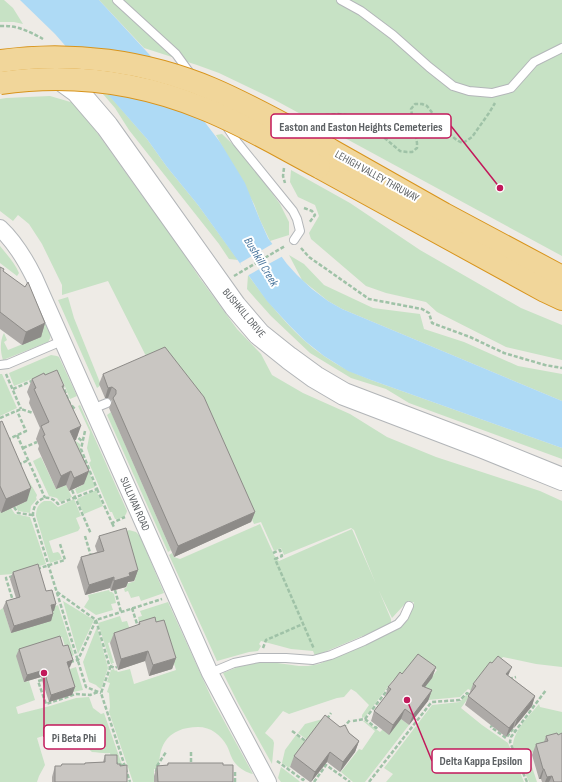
<svg xmlns="http://www.w3.org/2000/svg" width="562" height="782" viewBox="0 0 562 782" font-family="'Sofia Sans Condensed',sans-serif">
<style>
.green{fill:#c7e2c5}
.water{fill:#aedaf5}
.pier{fill:#eeebe6}
.lines{fill:none;stroke-linecap:round;stroke-linejoin:round}
.lane-casing{stroke:#b3b6b9;stroke-width:10}
.street-casing{stroke:#b3b6b9;stroke-width:18}
.secondary-casing{stroke:#b2b5b8;stroke-width:24}
.highway-casing{stroke:#d8941b;stroke-width:24}
.path{stroke:#9fc2a7;stroke-width:2.5;stroke-dasharray:4 2;stroke-linecap:butt}
.lane{stroke:#fff;stroke-width:8}
.street{stroke:#fff;stroke-width:16}
.secondary{stroke:#fff;stroke-width:22}
.highway{stroke:#f1d69a;stroke-width:22}
.highway-bridge-casing{stroke:#d8941b;stroke-width:24;stroke-linecap:butt}
.highway-bridge{stroke:#f1d69a;stroke-width:22}
.wall{fill:#adaaa7}
.shaded-wall{fill:#8d8b88}
.building{fill:#c9c6c2;stroke:#8d8b88}
.labels{text-anchor:middle;dominant-baseline:central;stroke-width:4;stroke-linejoin:round;paint-order:stroke}
.street-label{font-size:11px;fill:#5d6164;stroke:#fff}
.water-label{font-size:12px;font-style:italic;fill:#4a769d;stroke:#fff}
.leader{fill:none;stroke:#c2185b;stroke-width:1.5}
.callout-dot{fill:#c2185b;stroke:#fff;stroke-width:1.5}
.callout{fill:#fff;stroke:#c2185b;stroke-width:1.5}
.callout-label{font-size:12px;text-anchor:middle;font-weight:bold;fill:#5d6164}
</style>
<rect width="100%" height="100%" fill="#eeebe6"/>
<!-- green -->
<g class="green">
<path d="M0 0H4L13 8 23 24 14 22H0Z"/>
<path d="M99 0H562V256L273 99 219 73 197 65 144 48Z"/>
<path d="M103 94 109 95 147 139 167 167 198 205 238 260 229 259 219 244 129 130 115 108Z"/>
<path d="M50 96 74 103 88 120 143 197 175 240 199 277 237 329 261 354 272 375 303 393 350 414 387 437 436 457 540 491 562 501V667L536 664 503 657 472 691 468 689 460 697 428 700 420 694 437 670 425 661 401 682 396 679 393 680 365 717 362 718V715L369 705 356 692 351 689 344 697 337 698 289 714 283 711 265 733 273 740 274 743 272 764 238 703 223 673 245 664 263 661 299 666H308L319 664 367 644 390 632 407 621 413 606 414 602 404 605 392 618 379 591 391 619V624L315 656 313 651 291 649 261 641 259 644 261 646 258 651 249 652 217 661 169 555 172 553 174 557 180 559 260 524 274 555 279 561 352 529 376 584 354 530 351 528 284 555 281 548 274 551 261 522 254 524 203 407 147 358 108 281 62 295V285L42 244 29 224 18 215 13 221 0 211V99L6 98Z"/>
<path d="M222 134 244 155 280 204 289 222V235L270 241 260 220 254 204 216 135Z"/>
<path d="M291 170 350 203 420 250 521 308 562 325V360L506 347 437 312 426 302 386 293 366 286 311 239 309 233 319 216 315 205 298 197 290 182Z"/>
<path d="M0 246C7 255 15 263 19 273L17 276 0 263Z"/>
<path d="M289 255 304 264 324 285 373 308 420 314 424 329 464 342 518 366 562 374V401L342 309 328 301 302 280Z"/>
<path d="M248 275C270 304 293 335 324 356 338 366 354 373 371 380L562 448V459L409 403 386 389 351 378 310 353 271 316 247 289Z"/>
<path d="M68 297 74 318 101 385 97 388 58 300Z"/>
<path d="M37 308 41 312 50 334C51 337 50 339 48 342L3 360C0 351 0 340 4 333L7 340 4 342 8 350 40 337Z"/>
<path d="M51 355 57 356 59 357 77 396 70 399 64 384 61 379 44 376 37 377 14 386 9 373Z"/>
<path d="M0 374H2L17 408 0 416Z"/>
<path d="M80 405 127 511C126 517 121 519 115 519L112 512H110L89 463 91 461 87 448 90 432 78 406Z"/>
<path d="M111 412 171 550 168 552 107 415Z"/>
<path d="M74 440 80 444V449L95 487 77 494 75 489 84 484Z"/>
<path d="M41 457 56 489 66 485 72 497 60 502 57 498 49 496 33 461Z"/>
<path d="M22 469 37 495 36 498 37 499 31 506 30 513 18 511 16 506 27 501Z"/>
<path d="M96 490 103 506 84 514 77 499Z"/>
<path d="M74 499 81 516 76 518 80 528 78 531 49 541 53 553 58 552 60 554 62 559 50 563 36 516C36 509 38 504 44 501H51L58 507Z"/>
<path d="M11 508 15 514 30 517 46 564 13 574 0 575V512Z"/>
<path d="M129 530 136 532 140 536 164 593 141 601 139 596 131 598 128 591 125 592 124 589 127 587 126 584 135 581 121 535 122 533Z"/>
<path d="M109 590 110 592H112L114 594 116 603 111 604 113 610 96 615 84 607 89 599 88 595Z"/>
<path d="M63 601 94 620 78 654Z"/>
<path d="M168 602 212 699 253 774C247 773 239 768 235 763 231 758 230 752 227 746 221 735 211 727 198 727 191 727 184 728 178 731 160 739 159 756 159 773L158 768 154 769V782H133L109 712 110 707 109 693 107 692 110 683 107 682 111 670 114 669 115 671 116 670 118 672 130 669 134 684 176 670 162 625 139 622 138 617 142 616 140 611Z"/>
<path d="M58 605 74 655 69 658 62 637 51 641 25 682 29 681 35 700 16 707 18 714 50 706 76 698 89 697 93 708 101 714 104 713 128 782H123L112 763 110 753C104 754 99 752 92 752 84 746 87 741 85 732L82 731 78 724 37 738 45 765 39 776 37 782H0V610L3 608 11 633 48 613 54 611 53 607Z"/>
<path d="M120 616 122 622 127 621 132 636 108 643 114 663H112L113 665 111 664 98 623Z"/>
<path d="M97 627 108 668 101 689 98 687 96 685 89 682 83 662Z"/>
<path d="M76 667 83 690 73 692 67 670Z"/>
<path d="M466 695 469 697 461 708 482 725 508 743 524 782H386L393 774 384 768 432 705 460 702Z"/>
<path d="M539 704 540 707 562 712V740L529 754 528 755 537 782H529L513 746C513 731 530 715 539 704Z"/>
<path d="M324 719 309 739H306L298 733 305 724 319 720Z"/>
<path d="M401 719 409 725 365 782H353L341 772 359 749 362 750 375 731 363 721H365L380 732 382 730Z"/>
<path d="M296 735 305 742V744L289 768 282 763 285 750Z"/>
<path d="M281 767 298 780 300 782H281L278 778Z"/>
</g>
<!-- water -->
<path class="water" d="M20 0H99L171 78 220 142 245 183 260 220 268 238 287 264 297 275 312 289 328 301 342 309 562 401V448L371 380 348 371 324 356 305 341 289 325 267 301 198 205 167 167 147 139 55 34Z"/>
<!-- pier -->
<path class="pier" d="M274 243 283 256 247 276 240 263Z"/>
<g class="lines">
<!-- lane casing -->
<g class="lane-casing">
<g id="lane">
<path d="M117 0 176 54 192 76"/>
<path d="M341 0 361 11 393 35 429 67 453 86 469 91 492 93 511 88 534 62 562 48"/>
<path d="M225 124 237 142 293 211 297 219 300 231 294 240"/>
<path d="M0 365 8 364 62 341"/>
<path d="M92 409 107 403"/>
<path d="M210 673 234 663 259 658H286L313 660 331 655 364 641 398 624 404 617 409 606"/>
</g>
</g>
<!-- street casing -->
<g class="street-casing">
<path id="street" d="M0 228C15 242 25 259 34 277L210 673 268 782"/>
</g>
<!-- secondary casing -->
<g class="secondary-casing">
<path id="secondary" d="M52 73 77 91 107 126 235 306 259 334 289 358 315 377 344 394 483 447 562 479"/>
</g>
<!-- highway casing -->
<g class="highway-casing">
<g id="highway">
<path d="M329 149 444 214 562 277"/>
<path d="M319 167 545 291 562 299"/>
</g>
</g>
<!-- path -->
<g class="path">
<path d="M0 26C16 25 29 31 43 39"/>
<path d="M316 122 325 115 338 114 353 116 367 123 400 151 407 152H412L417 148V143L411 109 415 104H422L427 106C435 116 451 140 463 143L472 137 489 113 495 103"/>
<path d="M284 168 283 176 285 183"/>
<path d="M304 208 312 211 315 215 309 223"/>
<path d="M301 248 309 257 369 299 422 309 429 313 432 323 470 337 504 353 545 365 562 368"/>
<path d="M234 276 285 246"/>
<path d="M6 374 21 409"/>
<path d="M62 384 70 404 76 410"/>
<path d="M13 389 34 380"/>
<path d="M0 418 21 409 33 413"/>
<path d="M85 431 81 449 97 489 58 504C48 491 33 500 33 515L86 687 101 693"/>
<path d="M74 434 83 442"/>
<path d="M17 435 45 498"/>
<path d="M7 440 26 431 17 411"/>
<path d="M23 448 37 442"/>
<path d="M18 465 28 460"/>
<path d="M97 489 112 523 125 517"/>
<path d="M72 490 91 534"/>
<path d="M14 507 18 513 33 515"/>
<path d="M112 523 114 527"/>
<path d="M85 536 91 556"/>
<path d="M273 553 280 550 282 556 275 559 314 649"/>
<path d="M37 569 65 560 60 544"/>
<path d="M13 576 6 578 13 601 14 600"/>
<path d="M115 590 121 612"/>
<path d="M57 592 96 620 110 668 101 693 130 782"/>
<path d="M132 608 138 627"/>
<path d="M263 648 266 640 303 624"/>
<path d="M70 662 78 660 96 620 162 599"/>
<path d="M110 666 115 668 117 667"/>
<path d="M509 679 516 677"/>
<path d="M42 680 38 681 46 704 76 694 90 695 98 692"/>
<path d="M327 719 331 713"/>
<path d="M365 719 389 688"/>
<path d="M353 721 365 719 376 728 378 726"/>
<path d="M493 724 491 727 506 738 513 729"/>
<path d="M509 727 515 731"/>
<path d="M343 728 351 719"/>
<path d="M292 731 307 742"/>
<path d="M191 752V766"/>
<path d="M277 761 303 780 305 778"/>
<path d="M114 762 124 766"/>
<path d="M156 772 157 766 166 752"/>
<path d="M235 782V770"/>
<path d="M314 782 326 765 350 782"/>
<path d="M369 782 430 704 432 702 460 700 467 693 471 696"/>
<path d="M527 782 510 742 511 737 546 690"/>
</g>
<!-- lane -->
<use href="#lane" class="lane"/>
<!-- street -->
<use href="#street" class="street"/>
<!-- secondary -->
<use href="#secondary" class="secondary"/>
<!-- highway -->
<use href="#highway" class="highway"/>
<!-- highway-bridge casing -->
<g class="highway-bridge-casing">
<g id="highway-bridge">
<path d="M0 61C72 51 145 61 212 89 252 106 290 128 329 149"/>
<path d="M0 83C71 73 136 81 202 108 243 124 281 147 319 167"/>
</g>
</g>
<!-- highway-bridge -->
<use href="#highway-bridge" class="highway-bridge"/>
</g>
<!-- wall -->
<g class="wall">
<path d="M0 267 45 323 41 337 22 345 0 329Z"/>
<path d="M103 374 255 512 251 522 174 557 109 408 112 401 108 398H105L99 384Z"/>
<path d="M45 375 64 386 63 387 76 440H75L84 484 69 491 66 485 56 489 38 449 39 446 36 439 40 428 29 403 30 399 27 392 32 379Z"/>
<path d="M0 422 27 501 1 513 0 511Z"/>
<path d="M99 536 138 570 134 581 128 582 126 587 111 591 110 588 85 595 77 567 81 557 97 552 95 546Z"/>
<path d="M13 572 46 591 54 611H53V614L51 621 11 633 3 608 6 601 16 598 10 579Z"/>
<path d="M139 622H156L176 658 172 669 149 676 145 661 118 670 110 643 114 633 138 625Z"/>
<path d="M19 649 70 667 69 668 75 687 72 695 49 702 41 677 24 682 16 656Z"/>
<path d="M436 667 432 678 425 687 432 690 428 701 409 725 401 719 389 735 371 721 374 711 385 697 388 687 402 674Z"/>
<path d="M509 676 535 696 532 706 506 737 465 705 473 684Z"/>
<path d="M349 733 359 741 355 752 340 772 327 762 311 782H310L290 767 294 756Z"/>
<path d="M558 735 562 782H542L541 779H539L532 755 536 744 544 742 546 736Z"/>
<path d="M105 755 117 764 120 766 127 782H52V777L55 766H61L62 764H84L85 763 103 762Z"/>
<path d="M168 763 223 765 233 782H154V776L157 766 167 765Z"/>
</g>
<!-- shaded-wall -->
<g class="shaded-wall">
<path d="M45 323 41 337 22 345 26 332Z"/>
<path d="M112 387 108 398H105L108 388Z"/>
<path d="M81 426 76 440 65 444 70 431Z"/>
<path d="M71 471 66 485 56 489 61 476Z"/>
<path d="M89 471 84 484 69 491 74 478Z"/>
<path d="M31 488 27 501 1 513 6 499Z"/>
<path d="M255 512 251 522 174 557 178 546Z"/>
<path d="M138 570 134 581 128 582 126 587 111 591 114 581 129 573Z"/>
<path d="M114 577 110 588 85 595 89 585Z"/>
<path d="M56 604 54 611 48 613 51 605Z"/>
<path d="M53 614 51 621 11 633 14 626Z"/>
<path d="M148 651 145 661 118 670 121 659Z"/>
<path d="M176 658 172 669 149 676 153 665Z"/>
<path d="M73 660 70 667 65 669 67 662Z"/>
<path d="M436 667 432 678 418 696 422 686Z"/>
<path d="M512 667 508 676 506 674Z"/>
<path d="M44 670 41 677 24 682 27 675Z"/>
<path d="M75 687 72 695 49 702 51 695Z"/>
<path d="M432 690 428 701 409 725 413 715Z"/>
<path d="M535 696 532 706 514 728 517 719Z"/>
<path d="M405 709 401 719 389 735 393 725Z"/>
<path d="M516 718 513 728 506 737 509 728Z"/>
<path d="M359 741 355 752 340 772 343 762Z"/>
<path d="M330 752 327 762 311 782 315 772Z"/>
<path d="M543 769H544L541 779H539Z"/>
<path d="M552 776 549 782H545L547 777Z"/>
</g>
<!-- building -->
<g class="building">
<path d="M0 267 4 269 3 271 25 287 28 282 45 323 26 332 0 312Z"/>
<path d="M165 347 204 397 255 512 178 546 113 398 116 394V390L112 387 108 388 103 374Z"/>
<path d="M57 370 64 386H62L81 426 70 431 89 471 74 478 71 471 61 476 43 436 45 435 41 426 49 422 34 389 36 388 32 379 44 373 45 375Z"/>
<path d="M2 421 31 488 6 499 0 486V422Z"/>
<path d="M126 528 138 570 129 573 130 576 114 581V577L89 585 81 557 104 551 99 536Z"/>
<path d="M38 564 46 591 52 590 56 604 51 605 53 614 14 626 6 601 20 597 13 572Z"/>
<path d="M155 617 156 622 164 620 176 658 153 665 148 651 121 659 114 633 140 624 139 622Z"/>
<path d="M60 636 63 646 68 645 73 660 67 662 75 687 51 695 44 670 27 675 19 649Z"/>
<path d="M418 654 436 667 422 686 432 690 413 715 405 709 393 725 374 711 391 689 388 687 394 680 400 672 402 674Z"/>
<path d="M498 656 512 667 506 674 535 696 509 728 468 696 476 686 473 684 490 662 492 663Z"/>
<path d="M325 715 340 727 345 725 349 733 359 741 343 762 330 752 315 772 294 756Z"/>
<path d="M557 733 558 735 562 733V782H554L552 776 547 777 544 769H543L536 744 548 741 546 736Z"/>
<path d="M105 755H117V764H120V766L127 765V782H55V766H61L62 764H85V763L105 762Z"/>
<path d="M168 763H223V765H233V782H158L157 766 168 765Z"/>
</g>
<g class="labels">
<!-- street labels -->
<g class="street-label">
<text transform="translate(377 176) rotate(29)">LEHIGH VALLEY THRUWAY</text>
<text transform="translate(244 313) rotate(50)">BUSHKILL DRIVE</text>
<text transform="translate(135 504) rotate(66)">SULLIVAN ROAD</text>
</g>
<!-- water labels -->
<g class="water-label">
<text transform="translate(261 262) rotate(59)">Bushkill Creek</text>
</g>
</g>
<!-- callouts -->
<path class="leader" d="M500 188L451 126M44 673L44 737M407 700L432 761"/>
<g class="callout-dot">
<circle cx="500" cy="188" r="4"/>
<circle cx="44" cy="673" r="4"/>
<circle cx="407" cy="700" r="4"/>
</g>
<g class="callout">
<rect x="271" y="114" width="180" height="24" rx="4"/>
<rect x="44" y="725" width="61" height="24" rx="4"/>
<rect x="432" y="749" width="99" height="24" rx="4"/>
</g>
<g class="callout-label">
<text x="361" y="131">Easton and Easton Heights Cemeteries</text>
<text x="74" y="742">Pi Beta Phi</text>
<text x="481" y="765">Delta Kappa Epsilon</text>
</g>
</svg>
